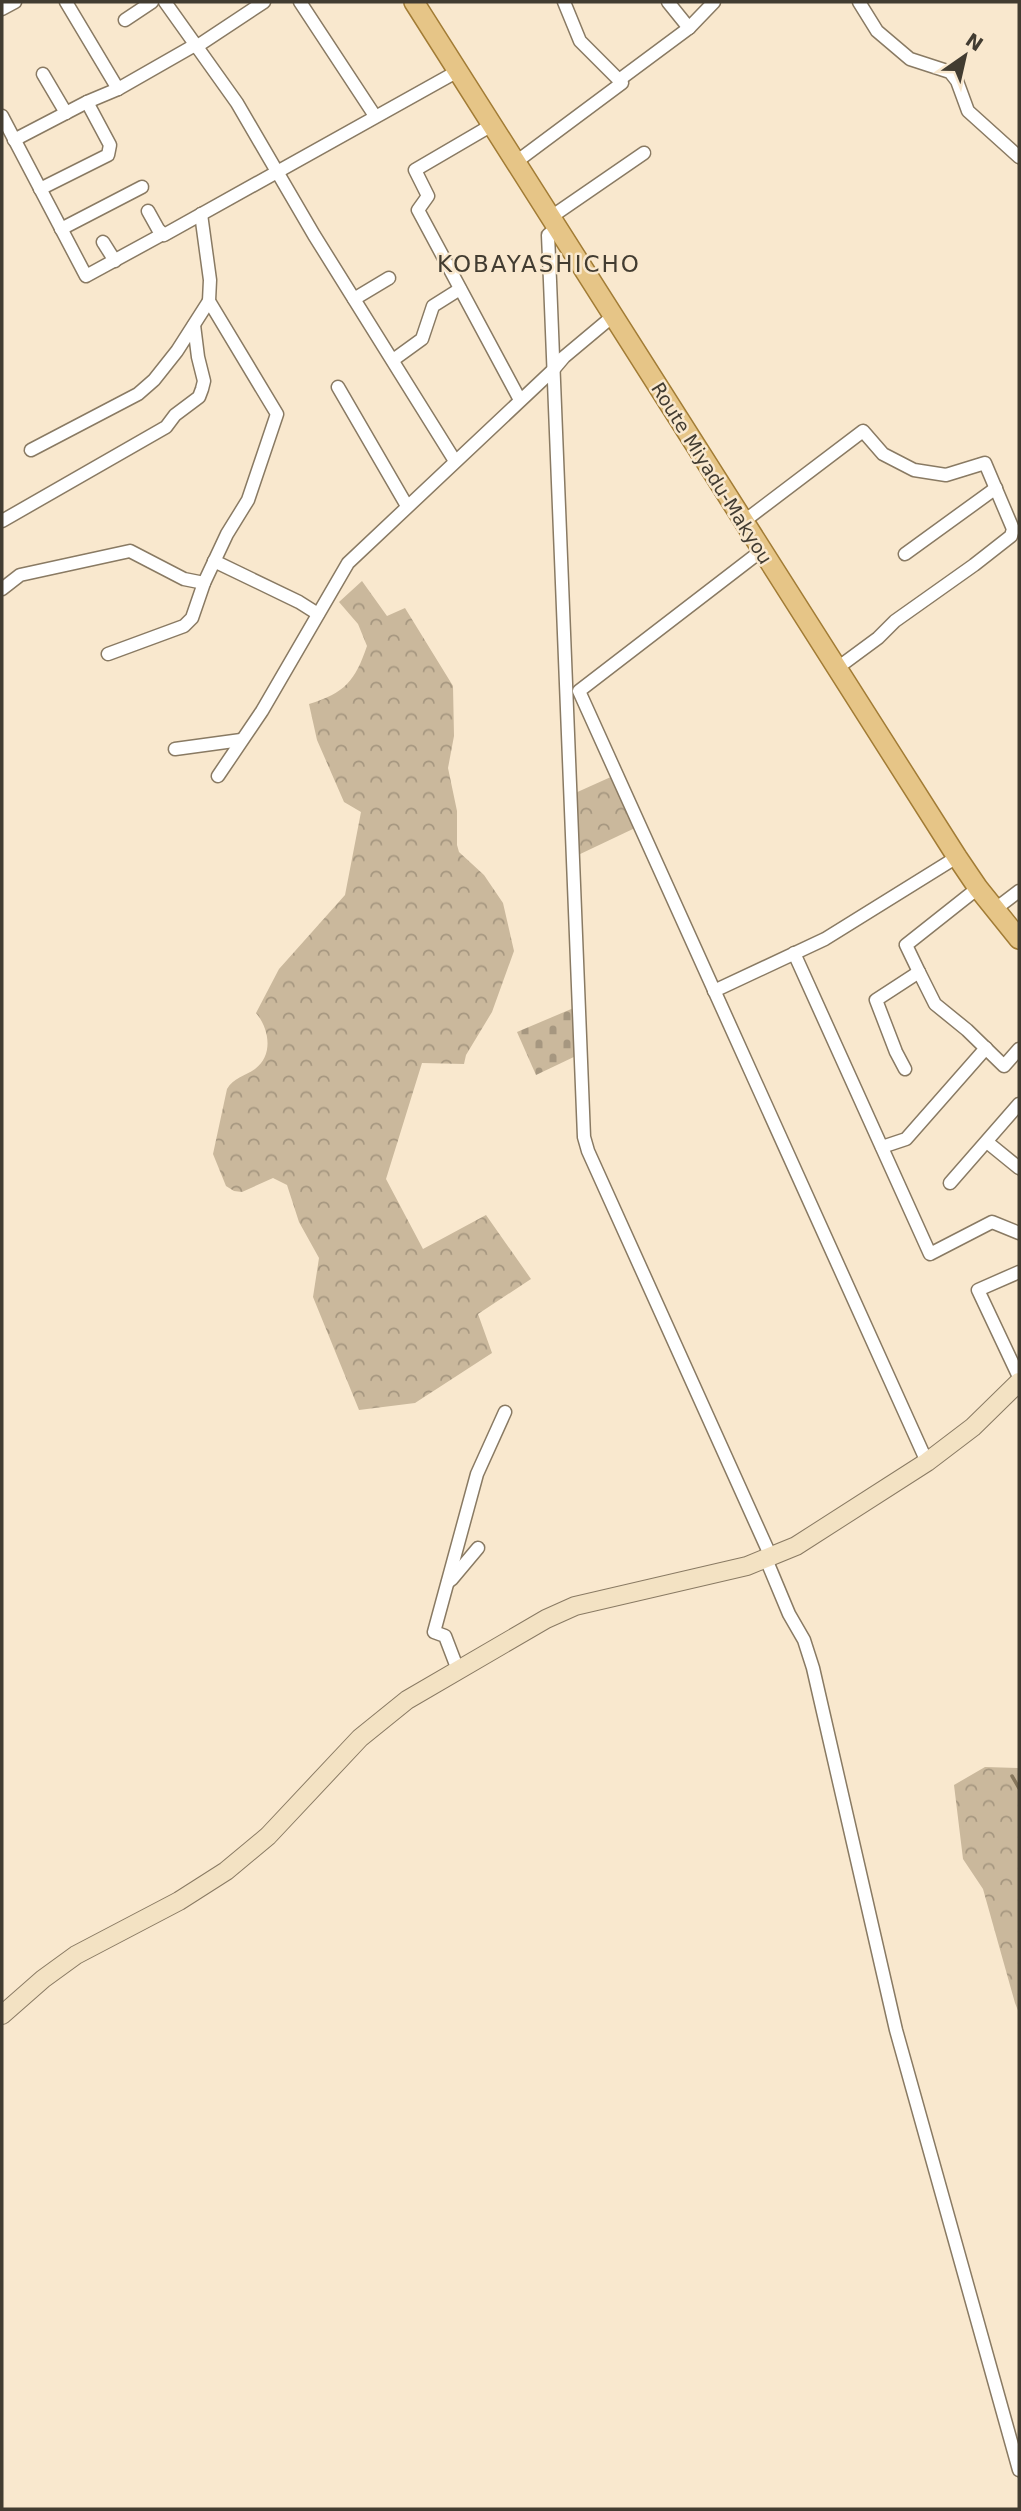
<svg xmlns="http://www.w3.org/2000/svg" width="1021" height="2511" viewBox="0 0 1021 2511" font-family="'DejaVu Sans',sans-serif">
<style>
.forest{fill:url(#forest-crowns)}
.cemetery{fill:url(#cemetery-stones)}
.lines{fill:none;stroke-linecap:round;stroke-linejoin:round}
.stream{stroke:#88785e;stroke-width:3.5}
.street-casing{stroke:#897a63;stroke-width:15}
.secondary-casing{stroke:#897a63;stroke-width:20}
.primary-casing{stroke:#a27c35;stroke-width:22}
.street{stroke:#fff;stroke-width:12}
.secondary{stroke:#f3e2c3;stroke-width:18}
.primary{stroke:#e6c587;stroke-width:19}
.labels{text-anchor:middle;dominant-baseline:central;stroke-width:5;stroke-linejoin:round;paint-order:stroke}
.street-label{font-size:19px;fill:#423c31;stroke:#f9e8ce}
.quarter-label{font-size:23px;letter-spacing:2px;fill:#423c31;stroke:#f9e8ce}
</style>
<defs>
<pattern id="forest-crowns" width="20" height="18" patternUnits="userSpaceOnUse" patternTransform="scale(1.75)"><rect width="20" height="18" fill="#cab89c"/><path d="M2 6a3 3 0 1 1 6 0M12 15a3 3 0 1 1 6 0" fill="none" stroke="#a69780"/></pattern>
<pattern id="cemetery-stones" width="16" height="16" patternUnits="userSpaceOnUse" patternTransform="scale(1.75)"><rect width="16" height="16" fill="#cab89c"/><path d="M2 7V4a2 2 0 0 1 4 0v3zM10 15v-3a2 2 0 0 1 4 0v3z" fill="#a69780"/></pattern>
</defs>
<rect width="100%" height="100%" fill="#f9e8ce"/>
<!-- forest -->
<g class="forest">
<path d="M362 581 387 616 405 608 453 686 454 736 448 768 457 811V845L459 852 484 875 503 903 514 951 492 1012 466 1055 464 1064 422 1063 386 1179 423 1249 486 1215 531 1279 478 1314 492 1353 415 1403 359 1410 313 1297 319 1258 299 1222 287 1185 273 1178 242 1192 234 1191 226 1186 213 1154 227 1089C233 1078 245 1076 255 1069 274 1055 269 1028 256 1013L279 969 345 895 361 812 344 802 317 740 309 704C345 693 355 681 367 646L358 624 339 602Z"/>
<path d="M613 776 635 828 576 856 573 794Z"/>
<path d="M985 1767 1019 1768V2013L1015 2003 983 1889 963 1859 954 1785Z"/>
</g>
<!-- cemetery -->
<path class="cemetery" d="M576 1007 578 1055 536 1075 517 1032Z"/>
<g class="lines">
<!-- stream -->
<path class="stream" d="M1012 1776 1019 1788"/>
<!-- street casing -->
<g class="street-casing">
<g id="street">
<path d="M66 2 118 89"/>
<path d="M165 2 237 103 314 235 455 461"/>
<path d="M300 2 375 116"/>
<path d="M668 2 689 28"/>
<path d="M859 2 877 31 910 59 950 72 957 81 968 111 1019 157"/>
<path d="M2 9 15 2"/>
<path d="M125 20 152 2"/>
<path d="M196 47 264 2"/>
<path d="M43 74 66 113"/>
<path d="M619 80 689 28 714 2"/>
<path d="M2 116 86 276 163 234"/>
<path d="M492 125 415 170 428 196 418 210 520 400"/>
<path d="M14 140 87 102 118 89 195 45"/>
<path d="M516 162 622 83 580 41 564 2"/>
<path d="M40 189 108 155 110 145 87 102"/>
<path d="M148 211 158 229 164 235 458 71"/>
<path d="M551 217 644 153"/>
<path d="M557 228 548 235 550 281 584 1137 588 1151 771 1557"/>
<path d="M61 229 142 187"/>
<path d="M103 242 115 261"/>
<path d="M354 299 389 278"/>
<path d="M393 360 422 339 433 306 460 289"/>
<path d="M338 387 407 506"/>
<path d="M31 450 138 394 154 380 177 351 209 301"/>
<path d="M2 521 166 427 175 415 199 397 202 389 204 381 198 357 194 325"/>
<path d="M743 522 863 431 883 454 914 470 946 475 985 463 1013 529 1011 536 974 565 895 621 878 638 836 669"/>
<path d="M761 551 579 691 927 1462"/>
<path d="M905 554 996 488"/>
<path d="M214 561 299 602 318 614"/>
<path d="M2 589 20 575 130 551 184 579 204 583"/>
<path d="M108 654 184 626 192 618 204 583 227 534 248 500 277 414 209 301 210 280 201 214"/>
<path d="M175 749 241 740"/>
<path d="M218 776 262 711 348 563 553 370 564 357 613 316"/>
<path d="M994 910 1019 891"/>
<path d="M794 953 930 1254 992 1222 1019 1233"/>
<path d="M919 972 906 945 978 888"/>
<path d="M714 991 825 939 957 857"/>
<path d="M905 1069 896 1052 876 1000 919 972 935 1004 967 1030 1004 1066 1019 1049"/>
<path d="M987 1142 1019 1168"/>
<path d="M882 1147 906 1139 986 1048"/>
<path d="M950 1183 1019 1104"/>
<path d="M1019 1272 978 1290 1019 1377"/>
<path d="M766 1559 789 1614 804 1640 813 1668 896 2030 1019 2470"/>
<path d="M448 1582 452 1579 478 1548"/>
<path d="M458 1670 445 1636 434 1632 477 1474 505 1412"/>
</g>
</g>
<!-- secondary casing -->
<g class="secondary-casing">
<path id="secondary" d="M2 2015 43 1979 76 1955 179 1901 226 1871 268 1836 360 1738 407 1700 546 1619 575 1606 747 1566 796 1546 927 1462 973 1427 1019 1382"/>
</g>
<!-- primary casing -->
<g class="primary-casing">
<path id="primary" d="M414 2 957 857 978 888 1019 939"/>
</g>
<!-- street -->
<use href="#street" class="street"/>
<!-- secondary -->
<use href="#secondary" class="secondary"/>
<!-- primary -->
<use href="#primary" class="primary"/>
</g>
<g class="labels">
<!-- street labels -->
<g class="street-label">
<text transform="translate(712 473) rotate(58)">Route Miyadu-Makyou</text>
</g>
<!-- quarter labels -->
<g class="quarter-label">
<text x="539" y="264">KOBAYASHICHO</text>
</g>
</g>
<!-- border -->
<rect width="1021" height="2511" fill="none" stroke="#423c31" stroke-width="7"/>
<!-- north arrow -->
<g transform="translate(965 56) rotate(34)" stroke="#f9e8ce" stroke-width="5" paint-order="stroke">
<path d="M0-5L12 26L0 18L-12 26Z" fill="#423c31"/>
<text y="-10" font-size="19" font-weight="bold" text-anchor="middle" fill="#423c31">N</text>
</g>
</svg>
